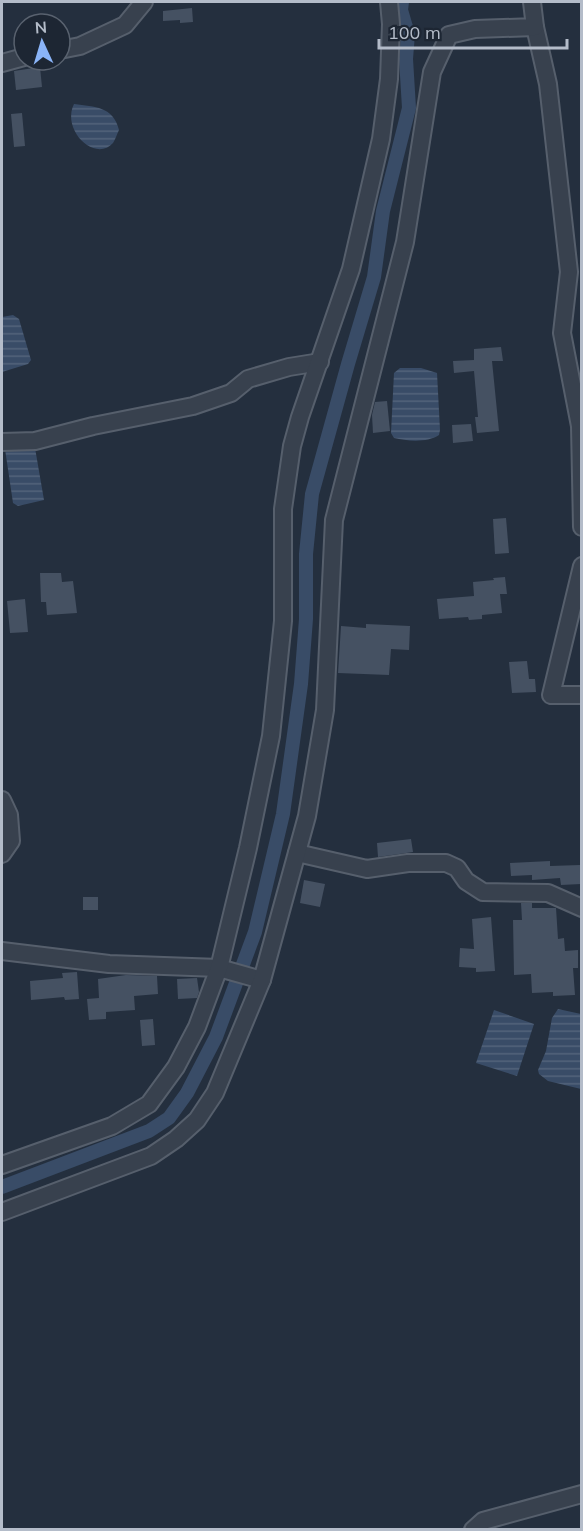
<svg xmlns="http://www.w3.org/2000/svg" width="583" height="1531" viewBox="0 0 583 1531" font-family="Mulish,sans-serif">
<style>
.water{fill:url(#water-rules)}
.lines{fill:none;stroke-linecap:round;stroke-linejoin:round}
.canal{stroke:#394c67;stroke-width:14}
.building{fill:#455162}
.minor-casing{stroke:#565f6c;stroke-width:20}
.minor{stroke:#38414e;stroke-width:16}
</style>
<defs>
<pattern id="water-rules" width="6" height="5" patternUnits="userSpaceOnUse" patternTransform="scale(1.5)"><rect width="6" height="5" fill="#394c67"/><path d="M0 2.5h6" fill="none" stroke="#53647b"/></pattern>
</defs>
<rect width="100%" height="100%" fill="#242f3e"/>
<!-- water -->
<g class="water">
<path d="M74 104C95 107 113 106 119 130 117 134 115 140 113 143 95 163 61 130 74 104Z"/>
<path d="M13 315 19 319 31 360 28 364 2 372V317Z"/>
<path d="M400 368H421L437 373 440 430 439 435C427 443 407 441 394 438L391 433 394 373Z"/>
<path d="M35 448 44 500 18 506 13 503 5 449Z"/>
<path d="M558 1009 581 1014V1089L548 1081 539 1074 538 1070 546 1051 552 1018Z"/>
<path d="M494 1010 534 1024 517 1076 476 1063Z"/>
</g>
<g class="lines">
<!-- canal -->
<path class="canal" d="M2 1187 149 1131 169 1118 187 1093 216 1037 255 932 283 814 301 684 306 619V554L312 494 348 364 374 277 383 211 409 108 406 59 408 34 401 10 402 2"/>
</g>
<!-- building -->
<g class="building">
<path d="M192 8 193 22 180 23V20L163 21V11Z"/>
<path d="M40 67 42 87 16 90 14 71Z"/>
<path d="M22 113 25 146 14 147 11 114Z"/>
<path d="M501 347 503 361H492L499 431 477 433 475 417H478L474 371 454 373 453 361 474 360V349Z"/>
<path d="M387 401 390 431 373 433 372 415 375 402Z"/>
<path d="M471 424 473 441 453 443 452 425Z"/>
<path d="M506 518 509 553 495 554 493 519Z"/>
<path d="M40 573H61L62 582 73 581 77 613 47 615 46 602H41Z"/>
<path d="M505 577 507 594H500L502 613 482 615V619L469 620 468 617 439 619 437 599 474 596 473 582 494 580 493 578Z"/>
<path d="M25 599 28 632 10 633 7 601Z"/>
<path d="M366 624 410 626 409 650 391 649 389 675 338 673 341 626 366 628Z"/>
<path d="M527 661 529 679H535L536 692 512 693 509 662Z"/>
<path d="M411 839 413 852 378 857 377 843Z"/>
<path d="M550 861V866L580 865 581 884 561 885 560 878 532 880V875L511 876 510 863Z"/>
<path d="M304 880 325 884 320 907 300 903Z"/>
<rect x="83" y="897" width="15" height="13"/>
<path d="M521 903H532V908H556L558 939 564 938 565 951 578 950V968H573L575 995 553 996V992L532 993 531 974 514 975 513 920H522Z"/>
<path d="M491 917 495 971 476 972V968L459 967 460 948 474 949 472 919Z"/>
<path d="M77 972 79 999 65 1000 64 997 31 1000 30 981 63 978 62 973Z"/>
<path d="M126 975 157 976 158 994 134 996 135 1010 106 1012V1019L89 1020 87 999 99 998 98 979Z"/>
<path d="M197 978 199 992 197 998 178 999 177 979Z"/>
<path d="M153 1019 155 1045 142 1046 140 1020Z"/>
</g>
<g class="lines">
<!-- minor casing -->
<g class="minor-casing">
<g id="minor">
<path d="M535 27 548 84 569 272 562 333 580 426 582 527"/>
<path d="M60 50 80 46 125 25 144 2"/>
<path d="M2 63 24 57"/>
<path d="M2 442 35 441 93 426 193 406 231 393 248 379 289 367 320 362"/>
<path d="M582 566 551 695H582"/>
<path d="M2 800 9 815 11 841 2 854"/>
<path d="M297 853 367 869 408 863H446L457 868 466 881 483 892 548 893 582 908"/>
<path d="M2 951 109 964 219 968 262 980"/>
<path d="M2 1165 112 1126 149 1104 176 1067 197 1027 219 968 248 848 271 736 283 621V509L292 446 300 417 351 269 381 139 389 79 391 24 389 2"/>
<path d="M2 1212 151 1156 176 1139 197 1120 215 1093 262 980 307 816 325 710 334 520 405 242 432 72 449 35 475 29 535 27 532 2"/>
<path d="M473 1530 483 1521 582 1494"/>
</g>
</g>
<!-- minor -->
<use href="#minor" class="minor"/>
</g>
<!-- border -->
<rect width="583" height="1531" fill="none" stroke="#b4bcc9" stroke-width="6"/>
<!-- north arrow -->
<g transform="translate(42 42) rotate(356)"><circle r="28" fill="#1d2633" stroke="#59626f" stroke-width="1.5"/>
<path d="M0-4.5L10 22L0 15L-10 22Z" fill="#8ab4f8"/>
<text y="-9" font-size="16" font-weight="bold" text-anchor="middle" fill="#b4bcc9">N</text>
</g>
<!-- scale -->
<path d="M379 39v9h188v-9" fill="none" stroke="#b4bcc9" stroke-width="3"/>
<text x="388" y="39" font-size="18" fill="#b4bcc9" stroke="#1d2633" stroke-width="4.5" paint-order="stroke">100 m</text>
</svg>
